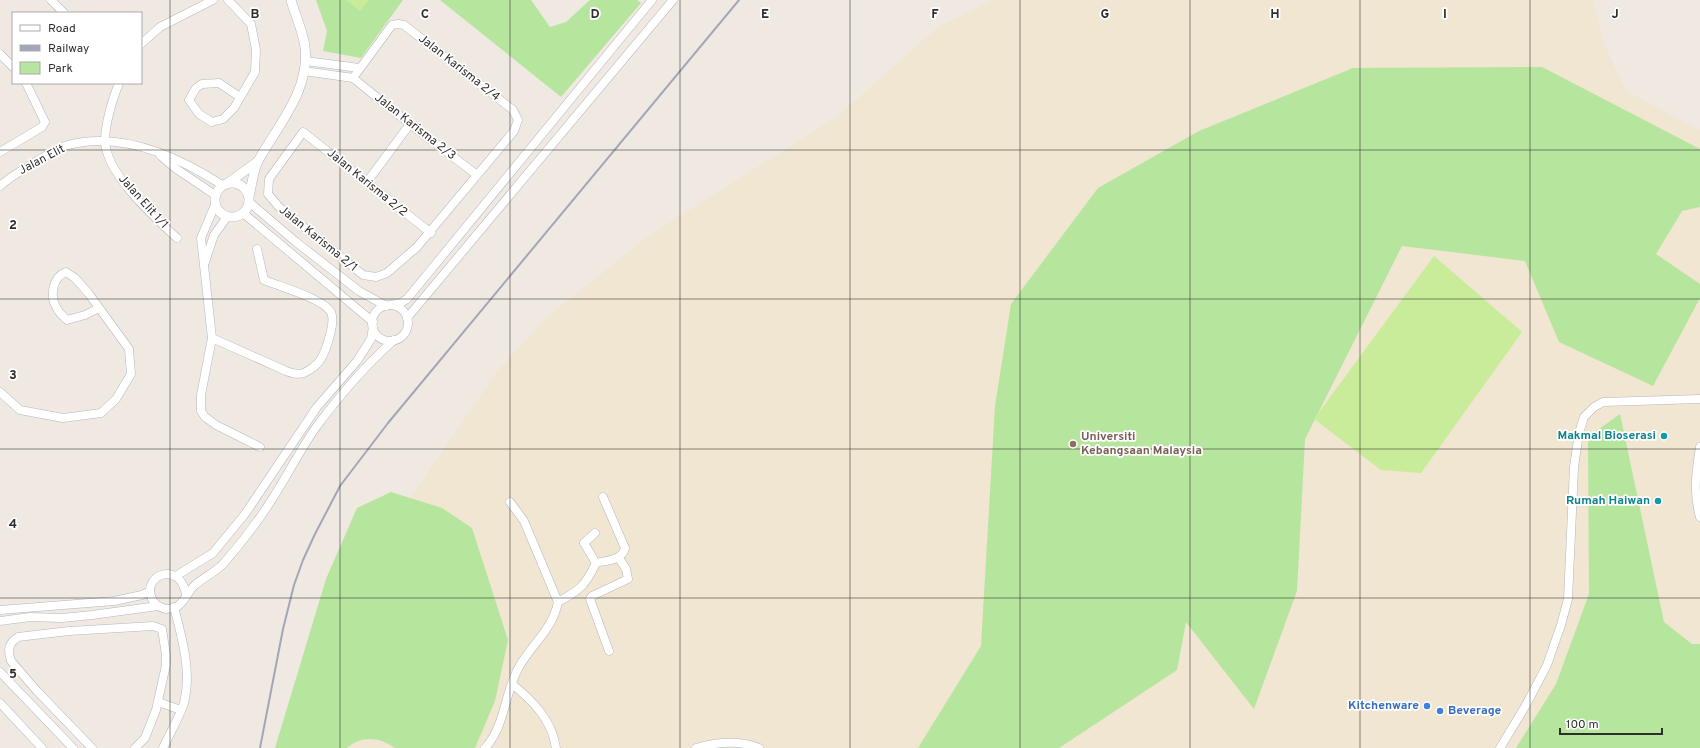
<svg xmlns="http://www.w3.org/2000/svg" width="1700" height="748" viewBox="0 0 1700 748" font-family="Overpass,sans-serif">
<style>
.education{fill:#f0e6d1}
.green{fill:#b6e59e}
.pitch{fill:#c9ec9a}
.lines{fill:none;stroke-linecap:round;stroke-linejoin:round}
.minor-casing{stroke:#b4b7c1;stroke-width:9}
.tertiary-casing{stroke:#b4b7c1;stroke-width:10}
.minor{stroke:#fff;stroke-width:8}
.tertiary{stroke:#fff;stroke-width:9}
.rail{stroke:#a3a6b8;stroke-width:2}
.grid{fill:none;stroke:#2e2e2e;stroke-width:1;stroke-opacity:0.55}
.culture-dot{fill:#0f9aa8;stroke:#fff;stroke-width:1.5}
.education-dot{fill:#8d6e63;stroke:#fff;stroke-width:1.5}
.shop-dot{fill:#3f7fe0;stroke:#fff;stroke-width:1.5}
.labels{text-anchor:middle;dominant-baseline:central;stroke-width:3.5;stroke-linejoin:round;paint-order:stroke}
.street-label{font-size:12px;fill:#2e2e2e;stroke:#fff}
.culture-label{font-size:12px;font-weight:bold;fill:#0d838f;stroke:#fff;text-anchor:end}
.education-label{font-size:12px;font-weight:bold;fill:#785e54;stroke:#fff;text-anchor:start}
.shop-label{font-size:12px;font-weight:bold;fill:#366cbe;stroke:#fff;text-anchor:end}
.grid-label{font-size:13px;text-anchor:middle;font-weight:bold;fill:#2e2e2e;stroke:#fff;stroke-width:3.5;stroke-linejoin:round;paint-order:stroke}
</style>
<rect width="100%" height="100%" fill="#efe9e1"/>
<!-- education -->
<path class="education" d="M994 0H1593L1605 46 1626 91 1700 130V748H317L398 516 496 373 546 318 650 235 838 116 938 27Z"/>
<!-- green -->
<g class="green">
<path d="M316 0H403L361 58 323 51 327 31Z"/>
<path d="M440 0H531L550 27 566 22 590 0H637L641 3 561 97Z"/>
<path d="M1542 67 1700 149V207L1682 211 1656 254 1700 284V298L1653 386 1559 342 1525 261 1402 246 1305 439 1297 591 1254 709 1186 622 1177 670 1059 748H918L981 646 995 406 1011 304 1098 188 1199 131 1353 68Z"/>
<path d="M1620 414 1664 622 1692 644H1700V748H1516L1556 684 1589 594 1588 437Z"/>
<path d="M391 492 442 508 472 528 508 640 495 701 475 748H395C380 737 361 735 347 748H275L326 579 357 508Z"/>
</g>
<!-- pitch -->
<g class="pitch">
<path d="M346 0H369L360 11Z"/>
<path d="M1434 256 1522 332 1421 473 1381 470 1314 419Z"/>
</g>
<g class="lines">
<!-- minor casing -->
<g class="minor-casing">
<g id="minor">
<path d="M51 0 64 13"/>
<path d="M228 0 251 24 256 50 255 72 234 108 223 119 212 122 199 114 189 100 196 88 202 84 219 83 240 97"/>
<path d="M141 44 160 27 213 0"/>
<path d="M0 54 13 67"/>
<path d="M306 61 359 68"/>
<path d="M304 71 353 78"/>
<path d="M353 78 392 25 398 24 404 25 513 110 518 120 514 131 417 247 387 273 376 277 363 275 279 207 268 194 269 179 303 132 431 233"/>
<path d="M353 78 410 124 477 175"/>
<path d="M119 83C112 101 106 120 105 139 104 172 154 217 177 238"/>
<path d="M0 152 42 127 45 122 26 83"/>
<path d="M161 156 175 168 215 195"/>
<path d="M367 182 410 124"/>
<path d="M0 186C11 176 23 170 35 162 44 157 55 150 65 146 119 130 177 156 222 185"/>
<path d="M249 202 296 242 359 291 386 306"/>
<path d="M215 205 201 238 212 338 201 395V411L205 417 216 425 260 447"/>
<path d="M243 213 373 322"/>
<path d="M205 262 214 235 227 217"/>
<path d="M392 305 400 303 407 299 652 0"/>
<circle cx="390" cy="323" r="18"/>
<path d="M407 318 673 0"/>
<path d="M212 338 286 371C291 373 298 375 304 373 310 370 317 365 321 359 326 350 336 322 331 312 322 298 281 287 264 280L257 249"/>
<path d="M0 392 20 410 63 418 101 413 116 399 131 374 129 349 89 294 75 278 66 272C52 277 49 298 58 310 60 314 64 317 67 320L85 315 99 308"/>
<path d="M1700 447C1696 472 1693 492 1700 517"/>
<path d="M595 533 584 543 596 563"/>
<path d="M176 576 213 553 245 514 317 407 357 361 371 339 373 327"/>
<path d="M186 595C181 560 141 574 152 599 154 604 160 608 166 609 170 609 174 608 178 606 185 601 188 591 195 585 204 577 216 572 224 563 245 539 263 515 279 488 292 467 303 445 317 426 340 395 366 365 394 340"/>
<path d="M558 602C580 590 585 586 596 563 607 560 622 561 625 548L603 497"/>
<path d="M0 610 114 601 142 595 150 591"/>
<path d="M0 621 30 617 62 618 92 615 158 606"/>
<path d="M609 651 590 599 592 596 628 579 626 569 619 558"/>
<path d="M0 672 73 748"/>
<path d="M512 684C533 701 552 720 556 748"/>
<path d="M158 702 181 710"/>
<path d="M0 703 42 748"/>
<path d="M92 748 37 691 11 661C7 649 9 643 18 637L69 631 153 626 162 629 166 655V665L156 710 145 738 135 748"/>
<path d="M163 748C169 735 180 716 184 703 192 671 182 638 174 607"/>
<path d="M485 748C506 725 504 693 519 667 532 644 553 629 558 602L524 521 510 502"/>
<path d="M696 748C717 742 738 740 759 748"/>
<path d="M1500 748 1526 705 1547 665 1561 625 1568 599 1574 467 1579 433 1584 417 1594 407 1603 402 1700 399"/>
</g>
</g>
<!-- tertiary casing -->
<g class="tertiary-casing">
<g id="tertiary">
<circle cx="232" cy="200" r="17"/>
<path d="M228 183 257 162"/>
<path d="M249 196C252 185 253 171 258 161 278 125 310 91 305 47 303 31 295 15 291 0"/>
</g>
</g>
<!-- minor -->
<use href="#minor" class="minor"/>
<!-- tertiary -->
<use href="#tertiary" class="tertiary"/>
<!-- rail -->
<path class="rail" d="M260 748 283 629 294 585 303 560 315 534 340 486 388 423 739 0"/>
</g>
<!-- grid -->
<path class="grid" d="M170 0V748M340 0V748M510 0V748M680 0V748M850 0V748M1020 0V748M1190 0V748M1360 0V748M1530 0V748M0 150H1700M0 299H1700M0 449H1700M0 598H1700"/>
<!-- markers -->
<g class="culture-dot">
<circle cx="1664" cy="436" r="4"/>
<circle cx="1658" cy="501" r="4"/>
</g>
<circle class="education-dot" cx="1073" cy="444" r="4"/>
<g class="shop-dot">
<circle cx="1427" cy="706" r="4"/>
<circle cx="1440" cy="711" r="4"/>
</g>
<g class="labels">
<!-- street labels -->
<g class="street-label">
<text transform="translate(459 68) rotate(38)">Jalan Karisma 2/4</text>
<text transform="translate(415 127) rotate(38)">Jalan Karisma 2/3</text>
<text transform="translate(42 160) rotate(-28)">Jalan Elit</text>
<text transform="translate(367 183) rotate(39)">Jalan Karisma 2/2</text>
<text transform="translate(143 202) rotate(48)">Jalan Elit 1/1</text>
<text transform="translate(318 239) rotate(39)">Jalan Karisma 2/1</text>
</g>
<!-- culture labels -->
<g class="culture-label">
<text x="1656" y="436">Makmal Bioserasi</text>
<text x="1650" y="501">Rumah Haiwan</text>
</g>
<!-- education labels -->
<g class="education-label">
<text x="1081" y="437">Universiti<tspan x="1081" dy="14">Kebangsaan Malaysia</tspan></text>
</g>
<!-- shop labels -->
<g class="shop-label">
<text x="1419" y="706">Kitchenware</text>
<text x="1448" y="711" text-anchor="start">Beverage</text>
</g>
</g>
<g class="grid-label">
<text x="255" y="18">B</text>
<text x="425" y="18">C</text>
<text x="595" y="18">D</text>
<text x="765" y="18">E</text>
<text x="935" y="18">F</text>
<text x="1105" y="18">G</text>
<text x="1275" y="18">H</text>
<text x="1445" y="18">I</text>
<text x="1615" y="18">J</text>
<text x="13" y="229">2</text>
<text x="13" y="379">3</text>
<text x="13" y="528">4</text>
<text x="13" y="678">5</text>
</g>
<!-- legend -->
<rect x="12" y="12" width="130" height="72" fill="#ffffff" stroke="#ababab"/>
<rect x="20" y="25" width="20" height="6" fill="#ffffff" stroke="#ababab"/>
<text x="48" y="32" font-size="12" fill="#2e2e2e">Road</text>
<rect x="20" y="45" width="20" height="6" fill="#a3a6b8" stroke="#ababab"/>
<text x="48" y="52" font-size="12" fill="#2e2e2e">Railway</text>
<rect x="20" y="62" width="20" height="12" fill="#b6e59e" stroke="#ababab"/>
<text x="48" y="72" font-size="12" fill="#2e2e2e">Park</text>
<!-- scale -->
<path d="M1560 728v6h102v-6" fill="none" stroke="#2e2e2e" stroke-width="2"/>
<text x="1566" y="728" font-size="12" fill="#2e2e2e" stroke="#ffffff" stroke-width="3" paint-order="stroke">100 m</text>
</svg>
